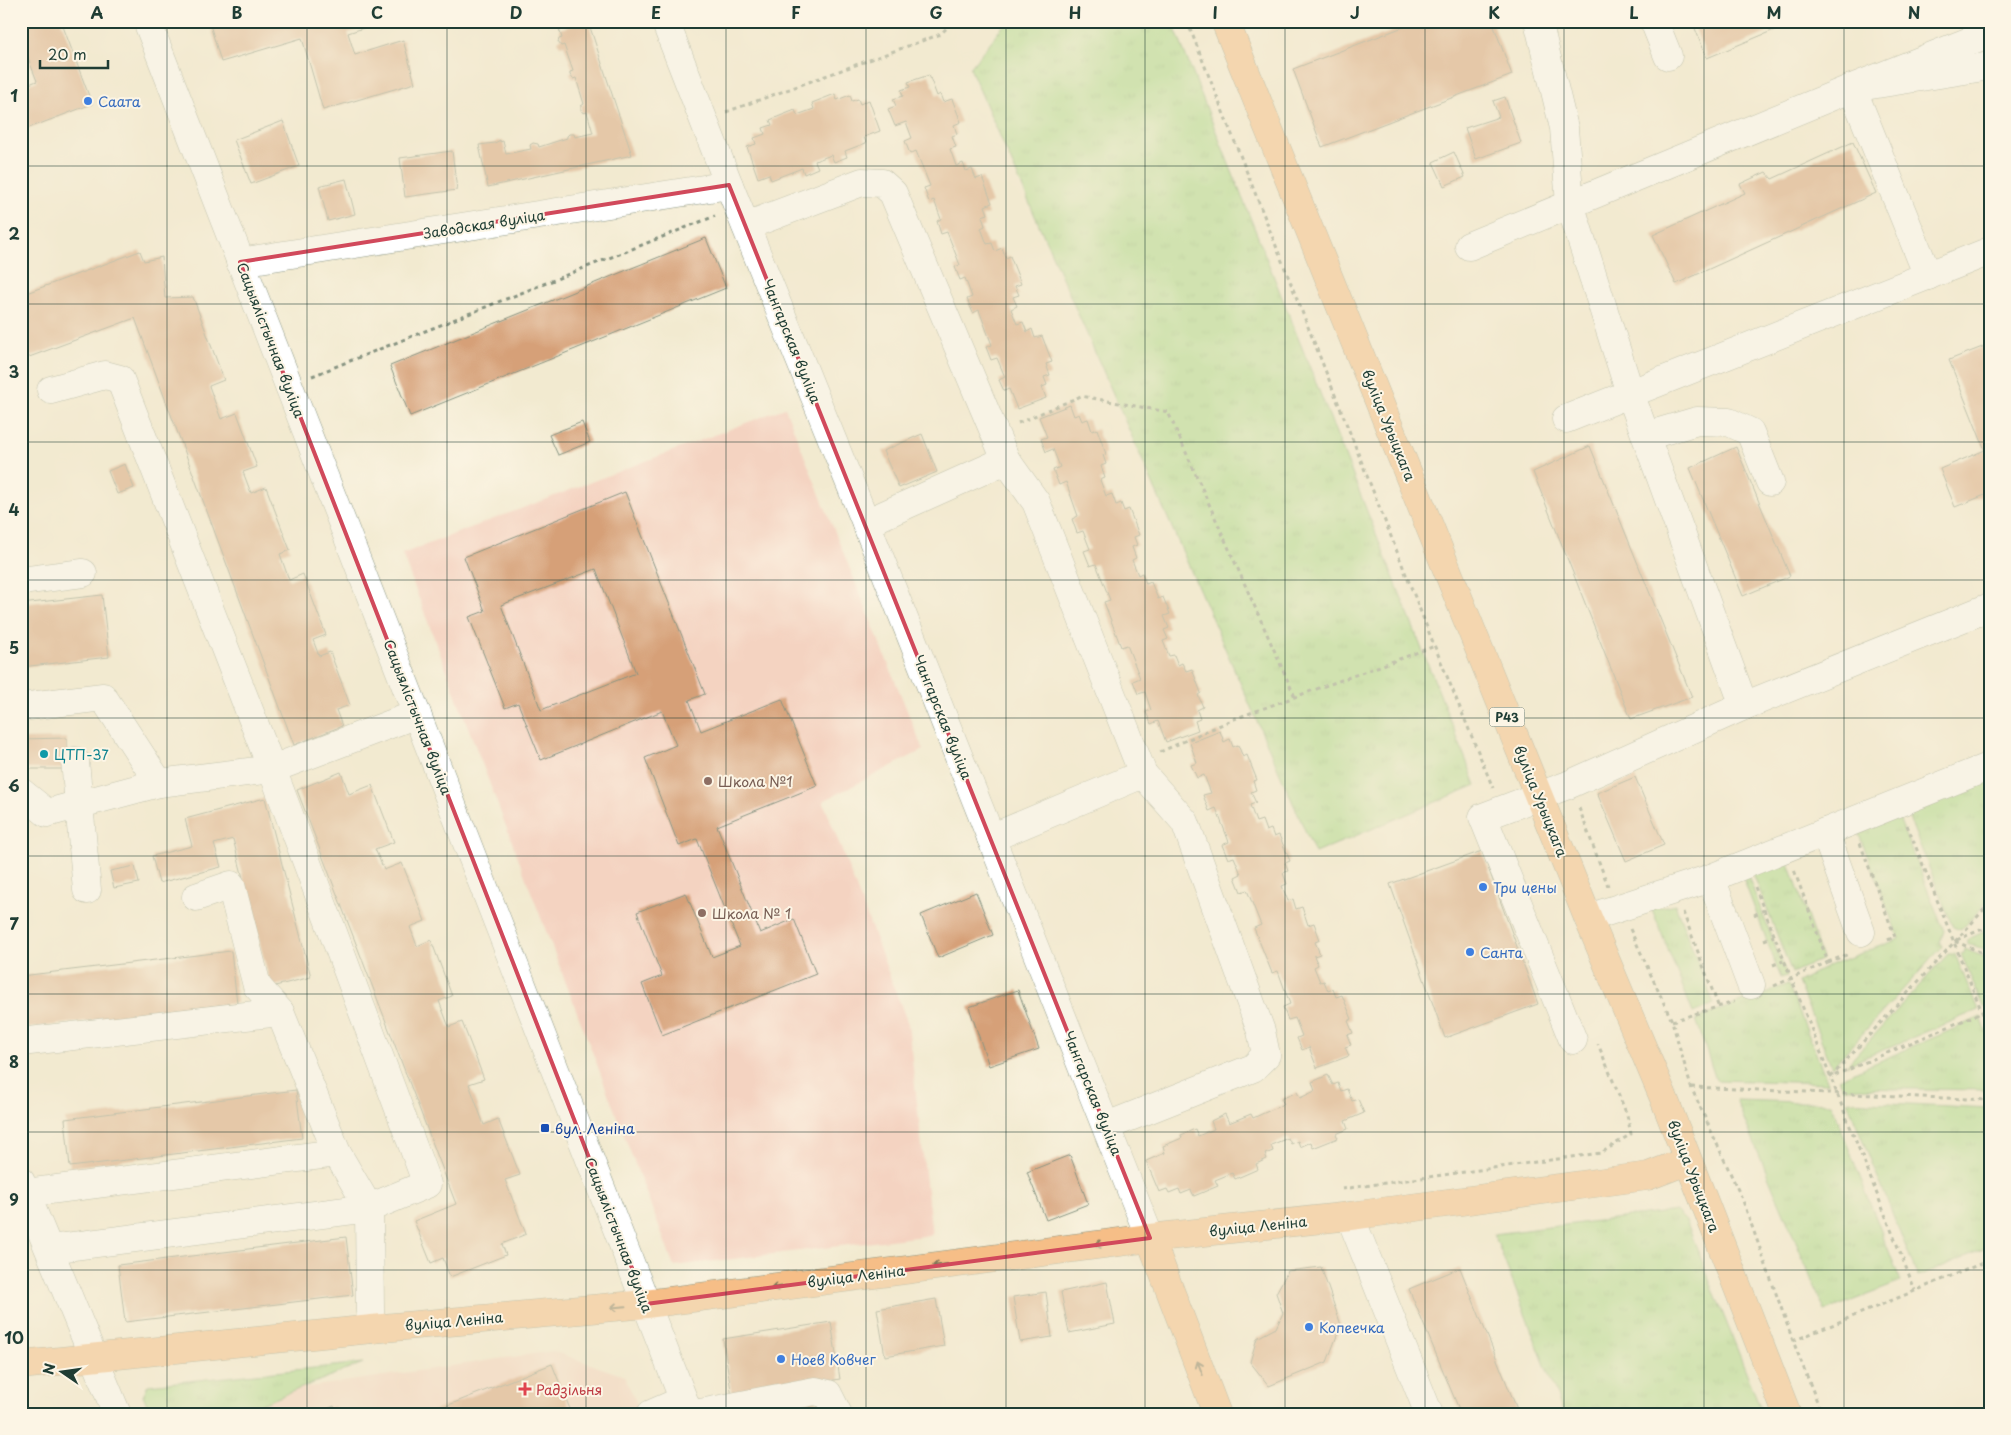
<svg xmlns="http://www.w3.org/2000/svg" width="2011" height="1435" viewBox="0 0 2011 1435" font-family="'Playpen Sans',sans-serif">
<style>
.built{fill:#f4d3c1}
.grass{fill:url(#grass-tufts);stroke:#648c5e}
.building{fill:#d6a078;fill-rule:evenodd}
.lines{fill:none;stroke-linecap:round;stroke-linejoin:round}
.minor-casing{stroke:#889482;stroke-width:29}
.major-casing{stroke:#889482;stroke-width:29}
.path{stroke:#889482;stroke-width:3;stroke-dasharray:4 4;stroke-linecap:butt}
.minor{stroke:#fff;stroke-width:28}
.major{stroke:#f6be87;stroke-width:28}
.oneway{stroke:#807759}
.marked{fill:none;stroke:#d1495b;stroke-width:4;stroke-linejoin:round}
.grid{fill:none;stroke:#1f3d34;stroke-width:1;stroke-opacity:0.55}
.shop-dot{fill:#3f7fe0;stroke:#fcf5e5;stroke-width:2}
.culture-dot{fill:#0f9aa8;stroke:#fcf5e5;stroke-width:2}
.education-dot{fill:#8d6e63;stroke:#fcf5e5;stroke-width:2}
.transit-dot{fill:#1a4fb4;stroke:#fcf5e5;stroke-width:2}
.health-dot{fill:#e0444e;stroke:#fcf5e5;stroke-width:2}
.labels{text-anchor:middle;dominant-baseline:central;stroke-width:4;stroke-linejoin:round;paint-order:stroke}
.shield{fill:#fcf5e5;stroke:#617469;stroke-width:1}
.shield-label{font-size:12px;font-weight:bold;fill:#1f3d34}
.shop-label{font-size:14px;fill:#366cbe;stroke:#fcf5e5;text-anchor:start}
.street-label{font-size:14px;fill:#1f3d34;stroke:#fcf5e5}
.culture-label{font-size:14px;fill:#0d838f;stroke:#fcf5e5;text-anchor:start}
.education-label{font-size:14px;fill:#785e54;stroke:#fcf5e5;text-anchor:start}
.transit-label{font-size:14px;fill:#164399;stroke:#fcf5e5;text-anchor:start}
.health-label{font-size:14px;fill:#be3a42;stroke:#fcf5e5;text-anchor:start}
.neatline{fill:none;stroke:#1f3d34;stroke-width:2}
.grid-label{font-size:16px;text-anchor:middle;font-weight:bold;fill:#1f3d34}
</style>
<defs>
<pattern id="grass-tufts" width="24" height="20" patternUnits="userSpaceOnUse" patternTransform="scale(1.25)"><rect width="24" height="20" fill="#a8da89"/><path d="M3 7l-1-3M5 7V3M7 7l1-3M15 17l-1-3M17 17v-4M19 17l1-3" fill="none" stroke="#90bc77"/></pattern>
</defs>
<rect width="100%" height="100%" fill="#fcf5e5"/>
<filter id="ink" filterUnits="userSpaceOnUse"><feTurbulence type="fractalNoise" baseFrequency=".02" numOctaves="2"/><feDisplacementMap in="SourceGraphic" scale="10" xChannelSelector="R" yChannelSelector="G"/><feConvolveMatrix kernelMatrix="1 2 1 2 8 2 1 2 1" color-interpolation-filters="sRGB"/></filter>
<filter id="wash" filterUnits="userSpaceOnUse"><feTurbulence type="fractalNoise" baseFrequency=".0096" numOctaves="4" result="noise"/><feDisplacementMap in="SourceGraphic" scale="20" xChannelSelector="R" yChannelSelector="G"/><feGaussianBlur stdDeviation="1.12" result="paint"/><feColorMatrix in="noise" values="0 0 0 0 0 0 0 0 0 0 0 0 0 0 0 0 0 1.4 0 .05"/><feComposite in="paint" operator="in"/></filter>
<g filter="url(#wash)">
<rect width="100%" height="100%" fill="#f2ead0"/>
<!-- built -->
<g class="built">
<path d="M785 408 923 750 823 801 908 1024 932 1235 674 1266 402 554Z"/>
<path d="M553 1351 624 1376 642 1414H169L168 1408Z"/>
</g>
<!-- grass -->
<g class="grass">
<path d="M1007 21H1172L1476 785 1315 853 970 68Z"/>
<path d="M1990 773V899L1961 930 1953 927 1905 808Z"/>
<path d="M1896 811 1944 931 1940 942 1942 947 1832 1067 1798 982 1830 965 1899 939 1857 829Z"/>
<path d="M1787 857 1822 959 1792 973 1751 868Z"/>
<path d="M1746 871 1787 976 1781 978 1743 878Z"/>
<path d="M1675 904 1714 1004 1693 1013 1652 909Z"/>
<path d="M1990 929V952L1968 944V939Z"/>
<path d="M1965 949 1990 959V1004L1983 1007 1961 954 1964 953Z"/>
<path d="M1948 954H1955L1978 1010 1847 1065Z"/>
<path d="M1788 984 1828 1083 1716 1080 1696 1019Z"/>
<path d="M1981 1017 1990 1042V1090L1843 1088 1838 1079Z"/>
<path d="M1736 1100 1831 1103 1901 1282 1825 1311Z"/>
<path d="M1847 1101 1990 1108V1246L1918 1277Z"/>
<path d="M1676 1211 1686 1221 1763 1414H1564L1494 1234Z"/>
<path d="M363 1363 237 1414H151L143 1395 148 1385Z"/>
</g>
<g id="blocks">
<!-- building -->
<g class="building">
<path d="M21 21H61L92 104 21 131V87L37 81 21 40Z"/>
<path d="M209 21H385L348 33 355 55 403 40 415 83 323 110 302 38 221 62Z"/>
<path d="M588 21 632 155 488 187 479 145 495 143 500 140V142L503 141 506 154 531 149 530 145 533 143 538 144 539 147 567 138V136L569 134H574L575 137 593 133 587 112 583 113 581 110V106L584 104 576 78 573 79 570 75V72L573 71 564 45 561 46 558 42 559 39 562 38 559 29Z"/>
<path d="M1419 21H1492L1512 75 1322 147 1293 69Z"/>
<path d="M1692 21H1791V23L1707 58Z"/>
<path d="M929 75 937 96 940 94 943 102 952 99 961 122 954 125 957 134 952 136 956 147 950 149 956 166 963 163 966 171 972 169 976 179 982 177 992 203 985 206 988 214 982 216 985 226 981 228 987 244 992 243 995 251 1002 248 1006 258 1010 256 1021 284 1015 286 1019 295 1013 297 1017 306 1011 309 1017 324 1023 322 1027 332 1032 329 1035 338 1042 336 1052 362 1046 364 1050 375 1044 377 1047 385 1042 387 1046 398 1017 409 1009 389 1004 391 999 380 1005 377 997 358 991 360 986 347 992 345 979 310 973 313 967 299 972 297 965 278 960 280 955 267 960 265 947 232 941 234 937 221 941 219 934 200 929 202 924 188 930 186 916 151 910 154 905 141 912 138 906 122 895 126 888 109 896 106 893 99 903 96 901 90 910 87 908 82Z"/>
<path d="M835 94 837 100 850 95 852 101 858 99 860 104 869 100 880 131 864 137 866 143 845 151 847 157 834 162 831 155 815 161 818 168 804 174 802 168 771 180 769 174 758 178 747 147 756 144 754 138 765 134 763 128 772 125 770 120 795 110 797 115 814 109 812 103Z"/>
<path d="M1505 97 1521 143 1476 159 1465 128 1499 117 1493 101Z"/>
<path d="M283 121 299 166 251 184 234 140Z"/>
<path d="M1853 142 1876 193 1676 284 1653 235 1745 193 1740 184 1766 172 1772 179Z"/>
<path d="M452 151 457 190 405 197 400 158Z"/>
<path d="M1454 152 1465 177 1444 186 1433 162Z"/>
<path d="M346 179 355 214 328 221 319 186Z"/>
<path d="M706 238 726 288 410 416 390 366Z"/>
<path d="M140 251 144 261 162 257 165 298 193 297 224 380 209 386 221 419 237 413 257 467 243 472 251 493 266 487 290 550 280 554 289 580 303 574 326 635 313 640 319 656 330 652 350 705 336 710 342 726 294 745 135 318 21 360V295Z"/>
<path d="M1990 344V493L1955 507 1940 469 1985 450 1949 360Z"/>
<path d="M1070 405 1074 416 1079 414 1082 421 1088 419 1092 431 1097 429 1106 454 1103 455 1106 464 1101 466 1105 478 1100 480 1106 496 1112 494 1116 505 1121 503 1124 511 1129 509 1139 535 1134 537 1137 545 1132 547 1136 558 1132 560 1138 575 1142 573 1146 584 1151 582 1158 599 1163 597 1170 614 1164 616 1169 628 1164 630 1168 639 1163 641 1169 656 1174 655 1178 665 1182 663 1186 671 1192 669 1201 693 1198 695 1203 707 1197 710 1200 719 1195 721 1198 730 1166 742 1158 721 1151 724 1146 712 1151 710 1145 692 1138 694 1133 681 1140 678 1127 645 1121 647 1104 602 1110 600 1096 564 1090 566 1084 551 1090 549 1083 531 1077 533 1072 519 1078 516 1066 482 1059 485 1053 470 1060 467 1053 449 1046 452 1041 439 1047 437 1039 417Z"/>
<path d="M582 422 590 442 558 455 549 435Z"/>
<path d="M922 434 937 472 899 488 883 451Z"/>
<path d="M1590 446 1692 697 1631 719 1533 472Z"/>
<path d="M1736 447 1790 576 1743 596 1690 468Z"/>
<path d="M125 464 134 488 117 494 108 471Z"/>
<path d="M625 492 705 694 689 700 701 731 782 699 817 786 717 826 760 933 794 919 816 974 662 1035 642 984 662 976 637 912 686 893 712 957 740 946 697 839 679 846 645 758 676 745 662 711 541 760 518 703 505 708 469 617 485 611 464 557ZM596 569 636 673 541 710 501 605Z"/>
<path d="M102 595 109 657 21 667V604Z"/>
<path d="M1220 731 1224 742 1230 739 1233 747 1238 745 1243 757 1247 755 1257 780 1253 781 1256 790 1251 792 1256 803 1250 805 1256 822 1262 820 1266 831 1271 829 1274 837 1279 835 1290 861 1285 863 1288 871 1283 873 1287 884 1282 886 1288 901 1293 899 1296 909 1302 907 1308 925 1314 923 1320 940 1315 942 1320 954 1314 956 1318 965 1314 967 1320 982 1324 981 1328 991 1333 989 1336 997 1342 995 1352 1019 1348 1021 1353 1033 1347 1035 1351 1045 1345 1047 1349 1056 1317 1068 1309 1047 1302 1050 1297 1038 1302 1036 1295 1018 1288 1020 1283 1007 1290 1004 1278 971 1272 973 1254 928 1261 925 1247 890 1241 892 1235 877 1241 874 1234 857 1228 859 1222 845 1229 842 1216 808 1209 811 1203 795 1211 793 1204 775 1197 778 1191 765 1197 763 1190 743Z"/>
<path d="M67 738V769H21V739Z"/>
<path d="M341 772 349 794 372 785 394 842 375 849 384 870 402 863 425 921 410 927 417 946 431 940 452 996 439 1001 449 1027 462 1022 484 1079 469 1084 484 1125 498 1119 520 1175 505 1180 526 1234 502 1244 506 1255 450 1277 443 1258 431 1263 414 1221 456 1204 297 790Z"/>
<path d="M1635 777 1664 845 1626 861 1597 793Z"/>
<path d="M265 798 311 977 271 987 233 839 214 844 221 867 159 883 152 856 192 846 185 819Z"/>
<path d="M1482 851 1538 1004 1445 1038 1390 884Z"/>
<path d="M135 866 139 883 114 888 110 871Z"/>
<path d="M976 892 993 935 938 958 921 915Z"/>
<path d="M231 951 237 1003 21 1029V976Z"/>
<path d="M1018 990 1039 1049 989 1066 969 1007Z"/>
<path d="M1328 1075 1333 1085 1338 1083 1341 1091 1347 1089 1352 1101 1358 1099 1364 1113 1345 1121 1348 1129 1336 1134 1338 1138 1313 1148 1311 1142 1300 1147 1298 1141 1291 1144 1288 1138 1271 1145 1273 1151 1265 1154 1267 1159 1256 1164 1258 1169 1235 1179 1232 1173 1215 1180 1218 1186 1194 1196 1191 1190 1181 1194 1179 1189 1169 1193 1167 1189 1159 1192 1146 1161 1165 1153 1163 1146 1182 1138 1181 1135 1195 1129 1198 1136 1214 1129 1211 1121 1225 1114 1229 1123 1251 1114 1253 1118 1284 1104 1281 1099 1297 1092 1300 1098 1315 1091 1312 1082Z"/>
<path d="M296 1090 302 1138 70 1167 65 1119Z"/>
<path d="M1070 1155 1088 1204 1046 1220 1027 1172Z"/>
<path d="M346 1237 353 1295 125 1322 118 1265Z"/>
<path d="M1321 1267 1341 1325 1327 1362 1269 1386 1250 1362 1257 1338 1276 1328 1283 1313 1276 1293 1288 1271Z"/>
<path d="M1460 1268 1519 1414H1461L1409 1289Z"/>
<path d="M1107 1282 1115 1324 1069 1333 1061 1292Z"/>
<path d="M1046 1292 1052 1337 1020 1342 1013 1297Z"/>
<path d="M21 1299 30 1320 21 1323Z"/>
<path d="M936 1299 944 1346 885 1356 877 1309Z"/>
<path d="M831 1322 840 1379 732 1397 723 1339Z"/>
<path d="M552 1364 572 1414H426Z"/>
<path d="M814 1396 821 1414H771Z"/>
<path d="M334 1406 338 1414H314Z"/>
</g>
</g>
</g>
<g filter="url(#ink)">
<use href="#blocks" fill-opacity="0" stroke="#889482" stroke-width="1"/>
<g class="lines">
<!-- minor casing -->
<g class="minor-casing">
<g id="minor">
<path d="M147 21 689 1414"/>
<path d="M665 21 729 185 866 523 1150 1238"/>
<path d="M1538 21 1564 128 1570 204 1630 393 1744 706"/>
<path d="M1654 21 1668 56"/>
<path d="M1990 33 1852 88 1990 66"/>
<path d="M746 226 862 182 882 183 893 193 1006 460 1036 502 1143 774 1185 822 1261 1031 1266 1055 1253 1068 1107 1126"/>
<path d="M1469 246 1852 88 1928 276"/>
<path d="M240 262 729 185"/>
<path d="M1566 419 1990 251"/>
<path d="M1646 436 1697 421 1729 422 1750 432 1770 482"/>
<path d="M866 523 1006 460"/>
<path d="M21 581 83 573"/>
<path d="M21 707 103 697 159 783 272 769 120 379 105 375 51 390"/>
<path d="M75 761 87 890"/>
<path d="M21 792 47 813 159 783"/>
<path d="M1825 832 1861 932"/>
<path d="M991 838 1143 774"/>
<path d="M1711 878 1751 985"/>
<path d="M196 897 231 885 257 986 280 1012"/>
<path d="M1588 918 1711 878 1990 766"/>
<path d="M1573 1040 1483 817 1568 785 1744 706 1990 607"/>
<path d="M21 1042 280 1012 337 1153 369 1208 370 1311 372 1329"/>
<path d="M21 1182 117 1414"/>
<path d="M26 1193 337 1153"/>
<path d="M1350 1216 1429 1414"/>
<path d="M50 1249 369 1208 427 1184 272 769 417 714"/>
<path d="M651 1414 683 1400"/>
<path d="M695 1414 815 1391 828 1394 838 1414"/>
</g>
</g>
<!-- major casing -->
<g class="major-casing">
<g id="major">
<path d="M1225 21 1588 918 1663 1096 1787 1414"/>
<path d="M1150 1238 1217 1414"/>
<path d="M21 1365 372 1329 646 1304 1150 1238 1350 1216 1648 1176 1687 1161"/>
</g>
</g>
<!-- path -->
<g class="path">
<path d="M1187 21 1430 635 1493 788"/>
<path d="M726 112 941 34 953 21"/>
<path d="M312 376 715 216"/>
<path d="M1018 423 1081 396 1168 412 1295 697"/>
<path d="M1160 752 1234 719 1435 646"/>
<path d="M1579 808 1608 886"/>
<path d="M1907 825 1990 1032"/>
<path d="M1860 843 1895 937 1885 941"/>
<path d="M1755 887 1915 1290"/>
<path d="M1990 903 1831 1077 1990 1009"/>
<path d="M1683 912 1719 1008"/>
<path d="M1754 915 1764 910"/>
<path d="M1990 926 1954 941 1990 956"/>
<path d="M1630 929 1672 1021 1691 1087 1743 1201 1793 1341 1822 1414"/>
<path d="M1764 940 1774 936"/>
<path d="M1828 962 1849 954"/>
<path d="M1773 965 1783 961"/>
<path d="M1774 986 1828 962 1794 870"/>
<path d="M1672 1021 1734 1002"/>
<path d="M1691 1087 1990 1100"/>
<path d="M1342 1189 1601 1153 1631 1134 1627 1115 1598 1044"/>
<path d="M1793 1341 1990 1260"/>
</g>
<!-- minor -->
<use href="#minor" class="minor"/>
<!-- major -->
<use href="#major" class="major"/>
</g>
<!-- one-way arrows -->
<defs><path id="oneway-shaft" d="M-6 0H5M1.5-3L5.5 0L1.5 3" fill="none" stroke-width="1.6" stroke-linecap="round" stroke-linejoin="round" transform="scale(1.25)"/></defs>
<g class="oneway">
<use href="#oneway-shaft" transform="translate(1102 1244) rotate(173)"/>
<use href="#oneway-shaft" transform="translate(940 1265) rotate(173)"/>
<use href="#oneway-shaft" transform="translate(779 1287) rotate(173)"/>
<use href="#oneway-shaft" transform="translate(618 1307) rotate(175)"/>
<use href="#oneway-shaft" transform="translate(1200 1368) rotate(-111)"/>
</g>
</g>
<!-- marked area -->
<path d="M0 0H2011V1435H0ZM729 185 1150 1238 646 1304 240 262Z" fill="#f2ead0" fill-opacity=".55" fill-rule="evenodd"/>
<path class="marked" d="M729 185 1150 1238 646 1304 240 262Z"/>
<!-- grid -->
<path class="grid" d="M167 21V1414M307 21V1414M447 21V1414M586 21V1414M726 21V1414M866 21V1414M1006 21V1414M1145 21V1414M1285 21V1414M1425 21V1414M1564 21V1414M1704 21V1414M1844 21V1414M21 166H1990M21 304H1990M21 442H1990M21 580H1990M21 718H1990M21 856H1990M21 994H1990M21 1132H1990M21 1270H1990"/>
<!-- markers -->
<g class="shop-dot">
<circle cx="88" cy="101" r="5"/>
<circle cx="1483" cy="887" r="5"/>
<circle cx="1470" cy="952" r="5"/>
<circle cx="1309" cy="1327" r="5"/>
<circle cx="781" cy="1359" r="5"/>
</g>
<circle class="culture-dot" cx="44" cy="754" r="5"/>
<g class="education-dot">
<circle cx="708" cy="781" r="5"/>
<circle cx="702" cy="913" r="5"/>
</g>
<rect class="transit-dot" x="540" y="1123" width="10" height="10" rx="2.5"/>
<path class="health-dot" d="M522.5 1381.5h5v5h5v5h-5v5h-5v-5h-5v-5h5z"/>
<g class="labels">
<!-- shield labels -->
<rect class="shield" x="1489.5" y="707.5" width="35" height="19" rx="4"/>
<g class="shield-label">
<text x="1507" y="717">Р43</text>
</g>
<!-- shop labels -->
<g class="shop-label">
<text x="98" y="101">Саата</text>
<text x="1493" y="887">Три цены</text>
<text x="1480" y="952">Санта</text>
<text x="1319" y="1327">Копеечка</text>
<text x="791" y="1359">Ноев Ковчег</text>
</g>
<!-- street labels -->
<g class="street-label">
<text transform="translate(484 224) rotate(-9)">Заводская вуліца</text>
<text transform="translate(271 340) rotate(69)">Сацыялістычная вуліца</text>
<text transform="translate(792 341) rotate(68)">Чангарская вуліца</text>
<text transform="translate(1389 425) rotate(68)">вуліца Урыцкага</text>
<text transform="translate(418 717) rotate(69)">Сацыялістычная вуліца</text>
<text transform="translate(943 717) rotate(68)">Чангарская вуліца</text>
<text transform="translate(1541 801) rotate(68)">вуліца Урыцкага</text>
<text transform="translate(1093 1093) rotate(68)">Чангарская вуліца</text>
<text transform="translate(1694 1176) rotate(69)">вуліца Урыцкага</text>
<text transform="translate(1258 1226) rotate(-6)">вуліца Леніна</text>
<text transform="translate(619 1235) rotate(69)">Сацыялістычная вуліца</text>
<text transform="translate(856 1276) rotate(-7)">вуліца Леніна</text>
<text transform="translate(454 1321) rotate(-5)">вуліца Леніна</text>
</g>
<!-- culture labels -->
<g class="culture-label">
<text x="54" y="754">ЦТП-37</text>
</g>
<!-- education labels -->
<g class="education-label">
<text x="718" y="781">Школа №1</text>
<text x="712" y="913">Школа № 1</text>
</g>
<!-- transit labels -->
<g class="transit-label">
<text x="555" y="1128">вул. Леніна</text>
</g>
<!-- health labels -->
<g class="health-label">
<text x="536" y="1389">Радзільня</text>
</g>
</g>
<!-- margin -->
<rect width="2011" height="1435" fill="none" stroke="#fcf5e5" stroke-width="55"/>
<!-- north arrow -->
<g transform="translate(62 1372) rotate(283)" stroke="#fcf5e5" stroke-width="4" paint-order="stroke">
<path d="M0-4L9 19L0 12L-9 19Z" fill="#1f3d34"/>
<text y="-8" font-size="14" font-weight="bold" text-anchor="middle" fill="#1f3d34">N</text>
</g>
<!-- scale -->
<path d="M40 60v8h68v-8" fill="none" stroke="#1f3d34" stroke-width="2.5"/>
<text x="48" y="60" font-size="15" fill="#1f3d34" stroke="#fcf5e5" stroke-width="4" paint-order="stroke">20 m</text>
<rect x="28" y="28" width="1956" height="1380" class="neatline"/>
<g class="grid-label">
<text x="97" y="19">A</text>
<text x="237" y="19">B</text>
<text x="377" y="19">C</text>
<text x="516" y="19">D</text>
<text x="656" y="19">E</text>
<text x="796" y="19">F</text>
<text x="936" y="19">G</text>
<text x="1075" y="19">H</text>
<text x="1215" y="19">I</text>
<text x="1355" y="19">J</text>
<text x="1494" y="19">K</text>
<text x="1634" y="19">L</text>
<text x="1774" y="19">M</text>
<text x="1914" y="19">N</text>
<text x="14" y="102">1</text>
<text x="14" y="240">2</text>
<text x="14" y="378">3</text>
<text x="14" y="516">4</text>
<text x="14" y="654">5</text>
<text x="14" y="792">6</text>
<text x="14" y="930">7</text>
<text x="14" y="1068">8</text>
<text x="14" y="1206">9</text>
<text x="14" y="1344">10</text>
</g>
</svg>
